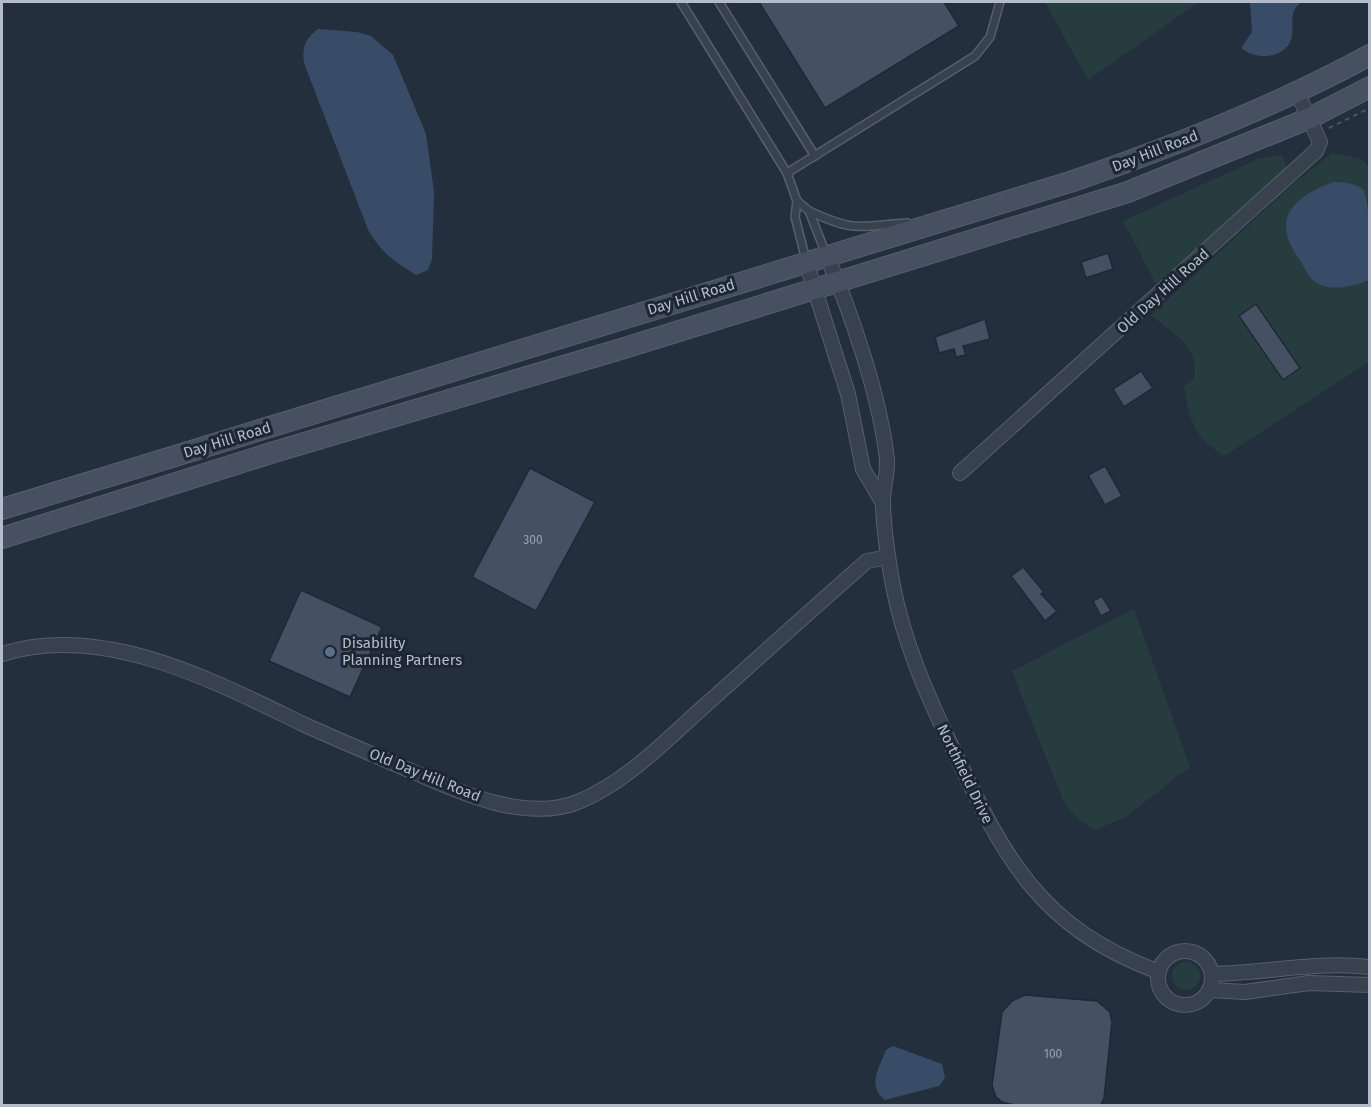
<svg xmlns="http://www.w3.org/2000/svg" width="1371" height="1107" viewBox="0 0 1371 1107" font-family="'Fira Sans',sans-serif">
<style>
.green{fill:#263c3f}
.water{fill:#394c67}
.building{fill:#455162;stroke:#1f2835;stroke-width:1.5}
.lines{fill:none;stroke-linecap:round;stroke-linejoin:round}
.service-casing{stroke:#565f6c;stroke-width:10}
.minor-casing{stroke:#565f6c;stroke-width:16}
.secondary-casing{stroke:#565f6c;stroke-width:22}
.path{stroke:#44595c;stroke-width:2;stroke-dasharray:4.5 4.5;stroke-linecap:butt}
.service{stroke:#38414e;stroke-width:7}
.minor{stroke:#38414e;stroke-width:14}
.secondary{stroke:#465061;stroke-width:20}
.service-dot{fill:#5c6f8a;stroke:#1d2633;stroke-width:2}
.labels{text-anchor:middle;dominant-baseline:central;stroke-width:6;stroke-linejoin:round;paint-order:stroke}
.number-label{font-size:12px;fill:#98a1af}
.street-label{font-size:15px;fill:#b4bcc9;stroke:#1d2633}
.poi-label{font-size:15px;fill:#b4bcc9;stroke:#1d2633;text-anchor:start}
</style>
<rect width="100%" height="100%" fill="#242f3e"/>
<!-- green -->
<g class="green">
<path d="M1045 2H1199L1088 80Z"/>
<path d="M1332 153 1362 159 1369 168V362L1224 456C1192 435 1191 423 1184 387L1194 378C1199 344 1174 335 1151 315L1292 185Z"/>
<path d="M1282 155C1286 163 1288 169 1283 177L1156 284 1123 221 1258 159Z"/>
<path d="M1134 609 1190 767 1124 818 1094 830 1078 819 1064 803 1012 671Z"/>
<circle cx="1186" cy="976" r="14"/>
</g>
<!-- water -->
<g class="water">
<path d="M1250 2H1302C1288 11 1294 23 1292 36 1288 59 1255 61 1241 48L1252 32Z"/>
<path d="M318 29 357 32 371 36 393 55 426 134 434 192 432 259 428 270 416 275C392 259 386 257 369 232L304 63C302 47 305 39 318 29Z"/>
<path d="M1333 182C1343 182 1358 183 1364 191 1371 209 1370 258 1369 280 1353 286 1327 294 1312 279 1306 273 1303 264 1297 256 1271 217 1295 196 1333 182Z"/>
<path d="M893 1046 942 1064 945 1078 939 1086 885 1100C867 1086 879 1068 886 1050Z"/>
</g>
<!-- building -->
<g class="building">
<path d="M759 2H944L959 26 825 108Z"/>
<path d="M1108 253 1113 269 1086 278 1081 262Z"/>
<path d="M1256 304 1300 368 1283 380 1239 316Z"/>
<path d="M985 319 990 339 963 346 966 355 956 357 954 349 939 353 935 337Z"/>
<path d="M1141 371 1153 388 1124 407 1113 389Z"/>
<path d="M1105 466 1122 496 1105 505 1088 475Z"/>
<path d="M530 468 595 502 536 611 472 577Z"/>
<path d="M1023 567 1044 592 1041 594 1057 611 1045 621 1011 576Z"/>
<path d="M301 590 382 627 350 697 269 661Z"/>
<path d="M1102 596 1111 611 1101 616 1093 601Z"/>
<path d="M1025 995 1097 1001 1110 1012 1112 1022 1104 1098 1100 1106H1019L1002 1102 996 1097 992 1086 1002 1012 1012 1001Z"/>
</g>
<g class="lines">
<!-- service casing -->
<g class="service-casing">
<g id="service">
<path d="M681 2 787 173 797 201"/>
<path d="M719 2 815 156"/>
<path d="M787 173 975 56 990 37 1000 2"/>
<path d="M809 211C856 233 860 226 908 223"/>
<path d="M806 260 795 217 797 201 809 211 826 254"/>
</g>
</g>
<!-- minor casing -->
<g class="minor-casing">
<g id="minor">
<path d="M827 256C851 312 881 400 887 460 888 475 882 490 883 505 884 532 888 559 893 586 904 643 927 695 952 747 1004 857 1038 927 1159 972"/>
<path d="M806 262 848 394 863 469 883 503"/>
<path d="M960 473 1316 151 1320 142 1297 92"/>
<path d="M2 654C103 622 214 681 303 724 340 741 379 757 416 773 463 794 527 822 578 802 626 782 663 743 700 710 756 660 811 610 867 561L888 557"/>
<circle cx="1185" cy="978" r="27"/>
<path d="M1212 974C1265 973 1316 961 1370 967"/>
<path d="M1210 990 1245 992 1309 983 1370 985"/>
</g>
</g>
<!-- secondary casing -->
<g class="secondary-casing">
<g id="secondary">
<path d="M2 509 1070 182C1173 147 1274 107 1370 55"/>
<path d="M2 538 271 453 621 349 1128 192 1310 118 1370 87"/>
</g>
</g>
<!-- path -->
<g class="path">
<path d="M1329 128 1370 108"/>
<path d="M1151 984C1165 1005 1179 1020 1206 1003"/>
</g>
<!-- service -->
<use href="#service" class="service"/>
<!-- minor -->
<use href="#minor" class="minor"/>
<!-- secondary -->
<use href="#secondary" class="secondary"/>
</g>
<!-- markers -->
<circle class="service-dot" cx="330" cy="652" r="6"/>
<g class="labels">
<!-- number labels -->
<g class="number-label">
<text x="533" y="540">300</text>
<text x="1053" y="1054">100</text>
</g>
<!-- street labels -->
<g class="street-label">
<text transform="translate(1155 151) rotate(-21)">Day Hill Road</text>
<text transform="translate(1163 291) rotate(-42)">Old Day Hill Road</text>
<text transform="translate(691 297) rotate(-17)">Day Hill Road</text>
<text transform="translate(227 440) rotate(-17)">Day Hill Road</text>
<text transform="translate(965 774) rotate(64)">Northfield Drive</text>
<text transform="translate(425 775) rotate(22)">Old Day Hill Road</text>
</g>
<!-- poi labels -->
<g class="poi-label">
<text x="342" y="643">Disability<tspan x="342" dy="17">Planning Partners</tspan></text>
</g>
</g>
<!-- border -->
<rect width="1371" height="1107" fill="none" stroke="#b4bcc9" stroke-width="6"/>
</svg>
